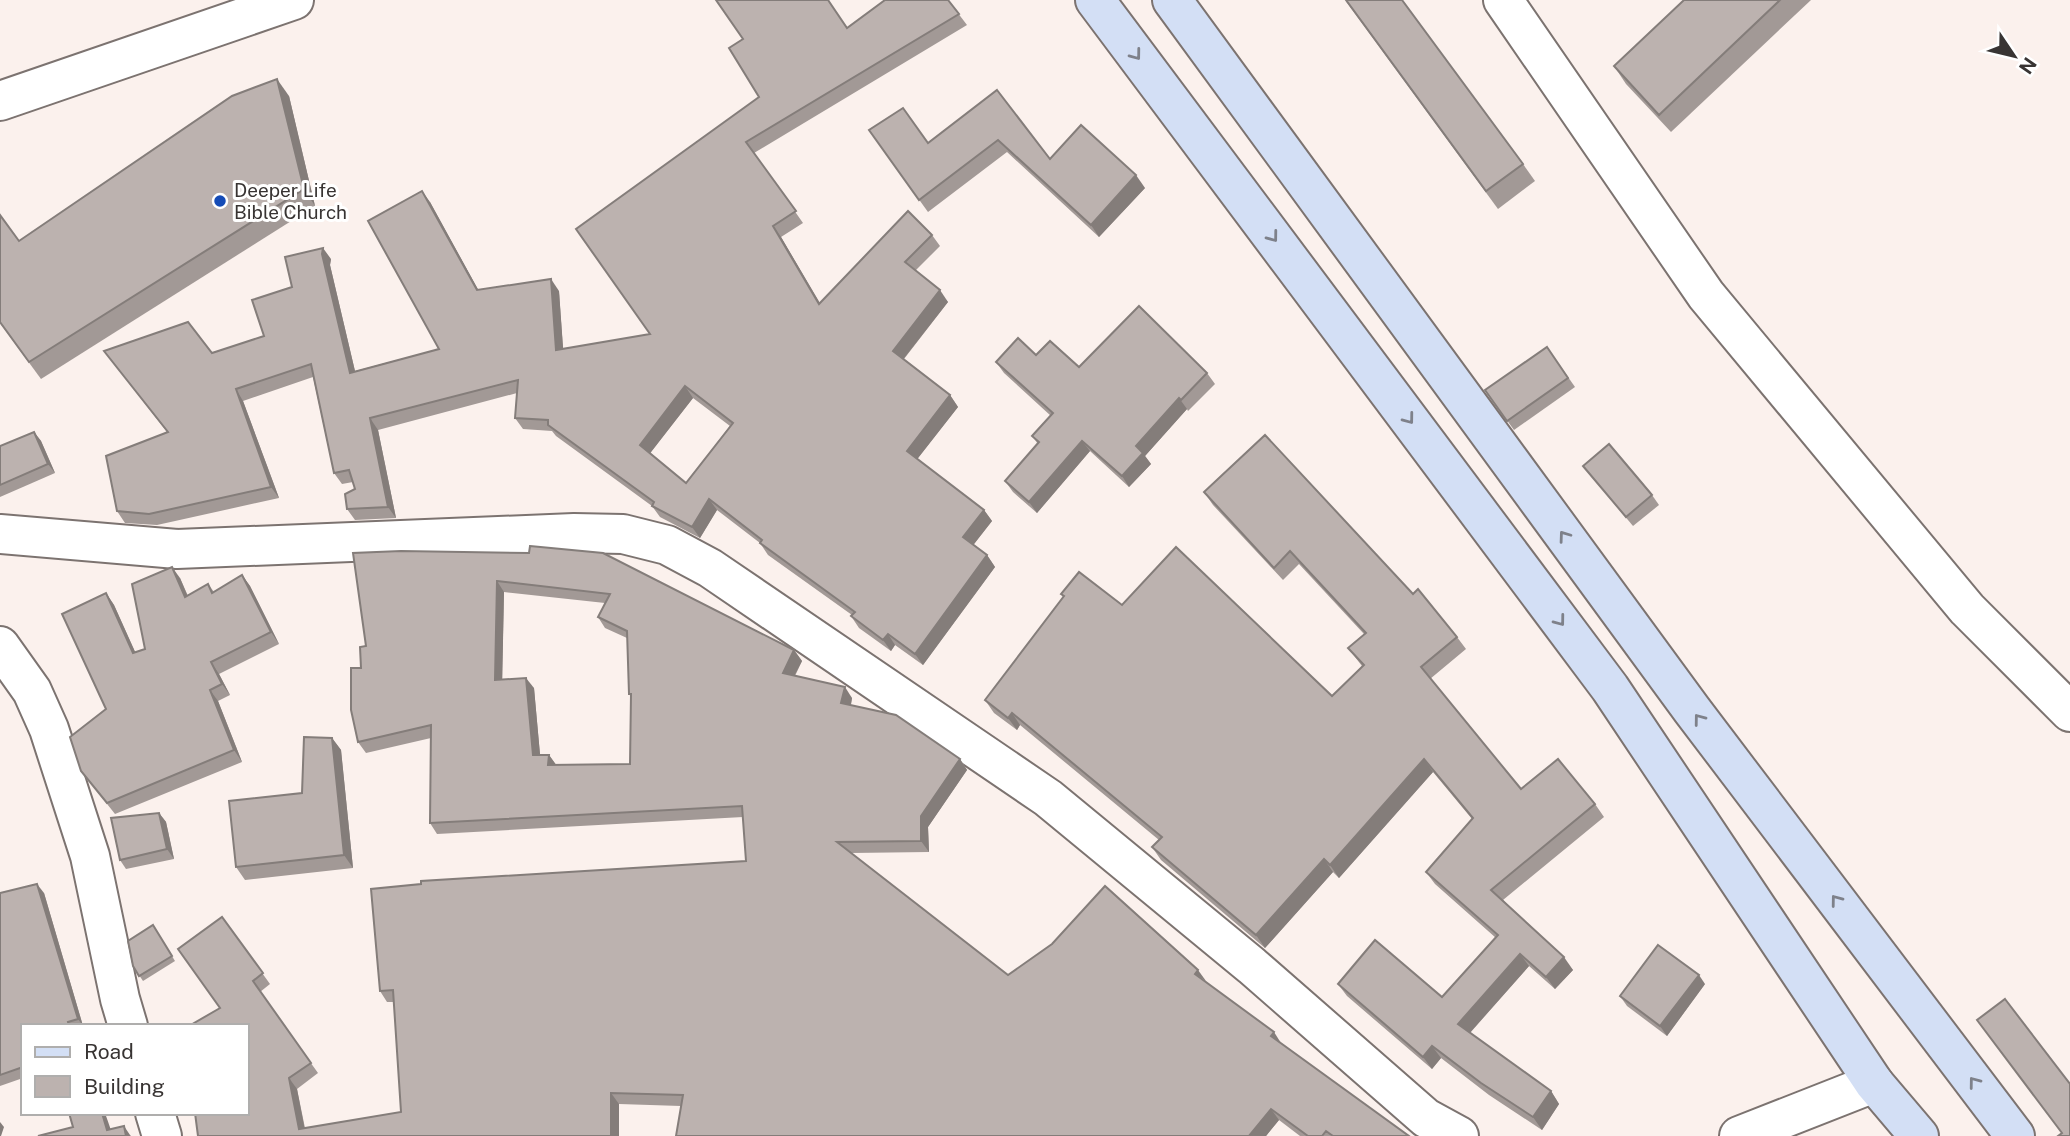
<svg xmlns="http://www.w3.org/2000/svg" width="2070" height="1136" viewBox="0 0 2070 1136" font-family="'Public Sans',sans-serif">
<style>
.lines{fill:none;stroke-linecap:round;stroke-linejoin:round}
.street-casing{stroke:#7c7370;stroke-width:42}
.secondary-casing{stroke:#7c7370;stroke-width:42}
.street{stroke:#fff;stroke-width:38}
.secondary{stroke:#d3dff5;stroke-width:38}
.wall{fill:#a29996;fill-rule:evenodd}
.shaded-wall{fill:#847d7a}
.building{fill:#bcb2af;stroke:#847d7a;stroke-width:2;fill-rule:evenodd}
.oneway{stroke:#7e818a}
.poi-dot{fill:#144bb7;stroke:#fff;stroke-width:2.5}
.labels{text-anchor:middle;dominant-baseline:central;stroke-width:6;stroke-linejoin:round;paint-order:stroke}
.poi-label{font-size:19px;fill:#383433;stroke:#fff;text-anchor:start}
</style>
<rect width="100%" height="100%" fill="#fbf1ed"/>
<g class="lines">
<!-- street casing -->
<g class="street-casing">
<g id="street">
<path d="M1503 0 1706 295 1967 609 2070 712"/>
<path d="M0 101 294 0"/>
<path d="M0 534 177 549 574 533 623 534 667 545 710 568 1048 798 1252 966 1426 1118 1459 1136"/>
<path d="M0 646 32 691 49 729 90 856 120 999 128 1026"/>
<path d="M155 1113 162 1136"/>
<path d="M1739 1136 1874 1083"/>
</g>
</g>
<!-- secondary casing -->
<g class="secondary-casing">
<g id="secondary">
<path d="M1095 0 1610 688 1874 1083 1919 1136"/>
<path d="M1172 0 1692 710 2015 1136"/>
</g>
</g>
<!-- street -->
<use href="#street" class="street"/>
<!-- secondary -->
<use href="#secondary" class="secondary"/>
</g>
<!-- wall -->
<g class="wall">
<path d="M948 0 967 25 754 153 803 223 781 237 820 303 932 235 940 246 915 271 948 302 904 359 950 395 958 407 917 459 984 510 992 521 973 545 987 555 995 567 923 665 895 645 891 651 859 628 851 616 852 615 768 555 760 543 717 510 700 538 660 517 652 506 556 436 552 431 523 429 515 418 517 393 378 430 396 518 355 520 347 509 355 489 353 482 342 484 334 473 313 377 243 401 279 498 157 525 125 523 117 511 167 432 104 351 212 353 264 336 292 287 331 259 330 265 355 371 439 349 430 202 478 290 559 291 563 349 650 334 759 97 847 28ZM693 398 730 426 686 483 650 453Z"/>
<path d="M1345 0 1523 164 1535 181 1498 209Z"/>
<path d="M1684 0H1811L1671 132 1626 84 1614 66Z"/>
<path d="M997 90 1050 159 1145 188 1099 237 1007 152 928 212 869 130 928 143Z"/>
<path d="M289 96 315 206 41 379 0 323 19 241Z"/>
<path d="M1547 347 1575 387 1514 430 1485 390Z"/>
<path d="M1036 355 1079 367 1207 373 1215 384 1188 411 1187 409 1145 456 1151 464 1129 487 1090 451 1037 513 1013 492 1005 481 1038 444 1032 436 1051 416 1004 373 996 362Z"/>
<path d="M34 432 41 441 55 473 0 497V446Z"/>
<path d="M1583 466 1652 495 1659 505 1633 526Z"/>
<path d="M1204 492 1413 594 1457 637 1466 649 1430 679 1521 789 1595 804 1604 817 1503 900 1573 970 1555 989 1529 966 1470 1033 1551 1091 1559 1104 1542 1130 1489 1095 1441 1058 1432 1069 1347 996 1338 984 1442 997 1496 938 1435 884 1426 872 1472 819 1433 772 1339 878 1333 872 1265 948 1161 860 1152 847 1159 840 1020 725 1017 730 994 713 985 700 1063 597 1061 594 1122 605 1332 696 1362 666 1348 648 1364 634 1299 564 1283 580 1213 505Z"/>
<path d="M529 553 794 650 802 661 795 676 852 698 851 705 960 759 967 770 928 827 929 852 851 853 1008 975 1205 981 1281 1043 1409 1136H1300L1279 1120 1266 1136H676L681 1106 619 1104V1136H198L220 1008 222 917 270 984 260 992 318 1073 297 1089 305 1128 401 1112 394 1002H387L380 991 746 861 743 817 437 834 430 823 431 738 366 753 358 742 361 668 366 646ZM504 592 605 603 598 617 605 628 627 638 629 694 631 697 630 764 556 765 549 755H540L534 688 502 680Z"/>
<path d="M242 575 250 586 279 644 219 674 230 695 218 701 242 762 115 814 81 771 106 709V593L114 605 135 652 145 649 180 578 188 596 208 584 214 592Z"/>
<path d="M332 738 341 750 353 868 245 880 236 867 302 793Z"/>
<path d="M159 813 166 822 174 859 126 869 120 860Z"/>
<path d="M0 893H44L83 1026H23V1078L0 1086Z"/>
<path d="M153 925 175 961 143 981 133 966Z"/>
<path d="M1705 984 1667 1036 1627 1006 1620 996Z"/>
</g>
<!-- shaded-wall -->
<g class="shaded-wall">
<path d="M277 79 289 96 315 206 304 189Z"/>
<path d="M1136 175 1145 188 1099 237 1091 225Z"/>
<path d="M422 191 430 202 485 302 477 290Z"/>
<path d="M773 226 781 237 827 316 819 304Z"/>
<path d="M323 248 331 259 330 265 358 384 350 373 322 254Z"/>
<path d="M551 279 559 291 564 361 556 350Z"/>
<path d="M940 290 948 302 901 362 893 351Z"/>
<path d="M685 386 693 398 648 456 640 445Z"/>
<path d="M236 389 243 401 279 498 271 487Z"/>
<path d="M950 395 958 407 915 462 907 451Z"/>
<path d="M1179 398 1187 409 1145 456 1151 464 1129 487 1122 476 1136 446Z"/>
<path d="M370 418 378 430 396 518 388 507Z"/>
<path d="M34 432 41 441 55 473 48 464Z"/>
<path d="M1082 441 1090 451 1037 513 1029 502Z"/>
<path d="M709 499 717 510 700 538 692 527Z"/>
<path d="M984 510 992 521 971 548 963 537Z"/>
<path d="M987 555 995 567 923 665 915 654Z"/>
<path d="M172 567 180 578 193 609 185 597Z"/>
<path d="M242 575 250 586 279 644 271 632Z"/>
<path d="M497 581 504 592 502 691 495 680Z"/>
<path d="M106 593 114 605 141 665 133 653Z"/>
<path d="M888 634 895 645 891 651 883 640Z"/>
<path d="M794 650 802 661 790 684 783 673Z"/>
<path d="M211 662 219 674 230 695 222 684Z"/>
<path d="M526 678 534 688 541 765 533 755Z"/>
<path d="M845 687 852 698 849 714 841 703Z"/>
<path d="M210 690 218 701 242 762 234 750Z"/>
<path d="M1012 713 1020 725 1017 730 1008 718Z"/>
<path d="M332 738 341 750 353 868 344 855Z"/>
<path d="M549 755 557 766 548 765Z"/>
<path d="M960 759 967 770 928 827 929 852 921 841V816Z"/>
<path d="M1424 759 1433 772 1339 878 1330 865Z"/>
<path d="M159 813 166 822 174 859 167 849Z"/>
<path d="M1324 859 1333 872 1265 948 1256 935Z"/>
<path d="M37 884 44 893 83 1026 78 1019Z"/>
<path d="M1520 954 1529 966 1467 1036 1458 1024Z"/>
<path d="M1564 957 1573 970 1555 989 1546 977Z"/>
<path d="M1198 970 1206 981 1195 974Z"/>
<path d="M1699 975 1705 984 1667 1036 1660 1026Z"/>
<path d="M1274 1032 1281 1043 1271 1036Z"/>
<path d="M1432 1046 1441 1058 1432 1069 1423 1057Z"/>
<path d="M289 1078 297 1089 306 1136 299 1129Z"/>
<path d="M1551 1091 1559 1104 1542 1130 1533 1117Z"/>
<path d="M611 1093 619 1104V1136H611Z"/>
<path d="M1271 1109 1279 1120 1266 1136H1249Z"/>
<path d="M102 1113H105L113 1136 107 1130Z"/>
<path d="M0 1122 4 1127 1 1136H0Z"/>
<path d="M124 1126 130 1135 131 1136H126Z"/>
</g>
<!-- building -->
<g class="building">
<path d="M716 0H828L847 28 885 0H948L959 14 746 142 796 211 773 226 819 304 908 211 932 235 905 262 940 290 893 351 950 395 907 451 984 510 963 537 987 555 915 654 888 634 883 640 851 616 855 612 760 543 762 540 709 499 692 527 652 506 654 502 548 425V420L515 418 518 380 370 418 388 507 347 509 345 494 355 489 349 470 334 473 311 364 236 389 271 487 149 514 117 511 106 456 168 432 104 351 188 322 212 353 264 336 252 300 292 287 285 257 323 248 322 254 350 373 439 349 368 221 422 191 477 290 551 279 556 350 650 334 576 229 759 97 729 48 743 39ZM685 386 733 423 686 483 640 445Z"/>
<path d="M1346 0H1402L1523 164 1486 191Z"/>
<path d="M1684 0H1780L1659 115 1614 66Z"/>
<path d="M277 79 304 189 29 362 0 322V215L19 241 232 96Z"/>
<path d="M997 90 1050 159 1081 125 1136 175 1091 225 998 140 919 200 869 130 903 108 928 143Z"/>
<path d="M1139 306 1207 373 1181 400 1179 398 1136 446 1143 453 1122 476 1082 441 1029 502 1005 481 1039 442 1032 436 1053 413 996 362 1018 338 1036 355 1050 341 1079 367Z"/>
<path d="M1547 347 1568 378 1507 421 1485 390Z"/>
<path d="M34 432 48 464 0 485V446Z"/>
<path d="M1265 435 1413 594 1418 589 1457 637 1421 667 1521 789 1558 759 1595 804 1491 890 1564 957 1546 977 1520 954 1458 1024 1551 1091 1533 1117 1481 1083 1432 1046 1423 1057 1338 984 1375 940 1442 997 1498 935 1426 872 1473 818 1424 759 1330 865 1324 859 1256 935 1152 847 1162 837 1012 713 1008 718 985 700 1064 596 1061 594 1079 572 1122 605 1176 547 1332 696 1364 665 1348 648 1366 633 1290 551 1274 568 1204 492Z"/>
<path d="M1609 444 1652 495 1626 517 1583 466Z"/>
<path d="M530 546 603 553 794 650 783 673 845 687 841 703 896 715 960 759 921 816V841L837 842 1008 975 1052 944 1105 886 1198 970 1195 974 1274 1032 1271 1036 1409 1136H1333L1326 1131 1322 1136H1308L1271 1109 1249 1136H676L683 1095 611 1093V1136H198L195 1113H247V1026H189L220 1008 178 949 222 917 263 973 253 981 311 1063 289 1078 299 1129 401 1112 393 990 380 991 371 889 421 884V881L746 861 742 806 430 823 431 725 358 742 351 710V668H361L360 647 366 646 353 553 401 551 529 553ZM497 581 610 594 598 617 627 631 629 694H631L630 764 548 765 549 755H533L526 678 495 680Z"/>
<path d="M172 567 185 597 208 584 212 593 242 575 271 632 211 662 222 684 210 690 234 750 107 803 81 771 70 737 106 709 62 614 106 593 133 653 145 649 132 584Z"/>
<path d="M304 737 332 738 344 855 236 867 229 801 302 793Z"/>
<path d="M159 813 167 849 120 860 111 818Z"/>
<path d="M37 884 78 1019 68 1022 69 1026H23V1067L0 1075V893Z"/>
<path d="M153 925 172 956 139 976 133 966 128 941Z"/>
<path d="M1658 945 1699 975 1660 1026 1620 996Z"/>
<path d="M2005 999 2070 1084V1136H2058L2062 1133 1977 1020Z"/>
<path d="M69 1113H102L107 1130 124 1126 126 1136H38L73 1127Z"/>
</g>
<!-- one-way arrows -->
<defs><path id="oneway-chevron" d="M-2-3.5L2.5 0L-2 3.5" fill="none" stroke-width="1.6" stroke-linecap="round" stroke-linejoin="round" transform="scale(1.75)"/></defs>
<g class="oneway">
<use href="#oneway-chevron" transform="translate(1136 55) rotate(53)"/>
<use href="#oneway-chevron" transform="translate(1273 237) rotate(53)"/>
<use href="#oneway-chevron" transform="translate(1409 419) rotate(53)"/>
<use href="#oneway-chevron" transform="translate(1564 536) rotate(-126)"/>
<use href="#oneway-chevron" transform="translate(1560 621) rotate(53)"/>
<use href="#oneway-chevron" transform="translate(1699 719) rotate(-127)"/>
<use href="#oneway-chevron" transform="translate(1836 900) rotate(-127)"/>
<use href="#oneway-chevron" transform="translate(1974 1082) rotate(-127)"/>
</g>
<!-- markers -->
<circle class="poi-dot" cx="220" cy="201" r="7"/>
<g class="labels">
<!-- poi labels -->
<g class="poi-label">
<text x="234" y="190">Deeper Life<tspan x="234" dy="22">Bible Church</tspan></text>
</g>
</g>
<!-- legend -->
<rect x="21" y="1024" width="228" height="91" fill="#ffffff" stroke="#afaead" stroke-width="2"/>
<rect x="35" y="1047" width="35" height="10" fill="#d3dff5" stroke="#afaead" stroke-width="2"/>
<text x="84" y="1059" font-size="21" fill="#383433">Road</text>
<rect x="35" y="1076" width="35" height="21" fill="#bcb2af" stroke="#afaead" stroke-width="2"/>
<text x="84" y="1094" font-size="21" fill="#383433">Building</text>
<!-- north arrow -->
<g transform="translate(2014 56) rotate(125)" stroke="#ffffff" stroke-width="5" paint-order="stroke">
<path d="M0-5L12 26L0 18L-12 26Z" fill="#383433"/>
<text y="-10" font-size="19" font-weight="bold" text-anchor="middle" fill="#383433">N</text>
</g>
</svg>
